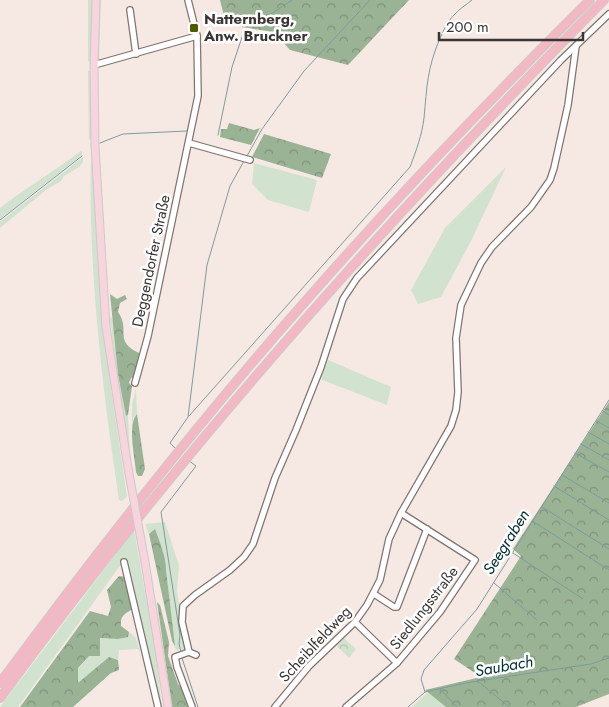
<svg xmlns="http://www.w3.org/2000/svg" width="609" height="707" viewBox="0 0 609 707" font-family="Jost,sans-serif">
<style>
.green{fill:#d1e2cf}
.forest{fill:url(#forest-crowns)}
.park{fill:url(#park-crowns)}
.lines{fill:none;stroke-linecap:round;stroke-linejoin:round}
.stream{stroke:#7c9c9c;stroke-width:1}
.minor-casing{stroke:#817571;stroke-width:8}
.major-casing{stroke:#cccaca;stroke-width:9}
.highway-casing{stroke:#cccaca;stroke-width:10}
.minor{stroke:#fff;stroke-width:5.5}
.major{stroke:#f8d4dc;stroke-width:7}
.highway{stroke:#f3b8c4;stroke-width:8}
.major-bridge-casing{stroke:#cccaca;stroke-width:9;stroke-linecap:butt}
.major-bridge{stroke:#f8d4dc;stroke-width:7}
.poi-dot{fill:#4e5d00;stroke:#fff;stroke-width:2}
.labels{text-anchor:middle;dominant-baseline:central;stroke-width:5;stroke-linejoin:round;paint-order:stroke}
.poi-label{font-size:15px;font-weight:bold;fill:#3a3533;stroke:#fff;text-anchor:start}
.street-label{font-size:15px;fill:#3a3533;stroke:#fff}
.water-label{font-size:16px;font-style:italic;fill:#003032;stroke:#fff}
</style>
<defs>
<pattern id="forest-crowns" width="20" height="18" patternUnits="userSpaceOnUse" patternTransform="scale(1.25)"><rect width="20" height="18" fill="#9ab395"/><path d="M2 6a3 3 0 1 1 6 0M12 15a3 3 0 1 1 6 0" fill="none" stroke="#7f927a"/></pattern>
<pattern id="park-crowns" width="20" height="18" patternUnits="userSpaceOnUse" patternTransform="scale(1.25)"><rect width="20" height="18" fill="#d1e2cf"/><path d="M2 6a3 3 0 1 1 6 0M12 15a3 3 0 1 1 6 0" fill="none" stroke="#b4c2b2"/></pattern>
</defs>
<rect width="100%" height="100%" fill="#f6e9e4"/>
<!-- green -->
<g class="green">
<path d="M88 0H93L91 61 90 62 88 61Z"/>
<path d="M99 0H101L99 62 97 59Z"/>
<path d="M88 71H91L92 138 89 140Z"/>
<path d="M82 150V155L0 219V208C27 187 55 171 82 150Z"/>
<path d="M91 154 102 306 111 389 127 496 122 501 119 500C102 386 88 269 91 154Z"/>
<path d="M83 157V162L79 167 64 176 61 181 46 190 0 228V222Z"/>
<path d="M254 163 317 180 309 212 268 200 252 184Z"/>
<path d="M506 167 471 241 441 297 418 304 411 290 445 228Z"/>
<path d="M112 317 127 416 128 415 130 456 117 373 110 318Z"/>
<path d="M328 360 391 387 387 405 320 379Z"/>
<path d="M136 388 137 414 133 418 132 431V405Z"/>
<path d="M165 522 179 566 177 590 185 649 176 650 173 642 174 645 166 569C167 560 159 539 155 529L149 534 145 524Z"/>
<path d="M134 530 154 643 162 707H158L130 574 122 563 18 707H0Z"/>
<path d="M129 632 136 638 140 652 138 649 119 650 118 660 109 657 78 684V669L89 656 99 638 118 639 128 637Z"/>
<path d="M428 692 446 707H412Z"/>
</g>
<!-- forest -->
<g class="forest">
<path d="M220 0H409L348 65 290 50 274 32 242 27 238 16H224Z"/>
<path d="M229 123 254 130 260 128 251 145 220 137 221 129H227Z"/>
<path d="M264 134 331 154 322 178 252 157Z"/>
<path d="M110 294 117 299 125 295 127 299 120 303 118 312C131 330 113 341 139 353V355L135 377 131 378 129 383 132 386 128 415 126 416 118 374Z"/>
<path d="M609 402V694L576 707H446L425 690 481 677 454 659 521 556 513 549Z"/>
<path d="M137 414 145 469 142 476H138L136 472C135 457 127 424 137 414Z"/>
<path d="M155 529C159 539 167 560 166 570L175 646 172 641 149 534Z"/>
<path d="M119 576 126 577 133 609C124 614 120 616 121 626L129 632 128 637 118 639 100 638V656H89L78 668V683L109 657 118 660 119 670 111 673 73 707H20L90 611 108 616 111 607 107 590Z"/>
<path d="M157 602 160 605 169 642 168 656 178 684 182 689 188 707H172Z"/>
</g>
<!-- park -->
<path class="park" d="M344 638 356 649 349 658 336 645Z"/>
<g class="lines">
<!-- stream -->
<g class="stream">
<path d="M256 25 259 22 292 0"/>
<path d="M218 135 232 67 242 37"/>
<path d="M100 143 123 134 187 131"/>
<path d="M247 156 262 129 304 71 370 0"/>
<path d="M0 220 82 156"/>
<path d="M603 411 609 415"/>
<path d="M189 416 410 167C416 151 422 135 424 118 427 86 427 69 440 38 444 30 447 22 454 15 459 9 466 5 472 0"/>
<path d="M597 421 609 428"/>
<path d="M588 432 609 444"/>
<path d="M581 444 609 460"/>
<path d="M176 449 170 443 188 417 207 265 230 186 244 161"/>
<path d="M575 453 609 472"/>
<path d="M562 475 609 503"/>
<path d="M554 486 609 520"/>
<path d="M542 507 609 549"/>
<path d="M534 522 609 570"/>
<path d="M513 553 583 599"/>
<path d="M494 583 537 620"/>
<path d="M181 652 179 644 180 635 161 512 196 466 188 460"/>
<path d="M182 658 198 707"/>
<path d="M479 682 509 707"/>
<path d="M440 689 457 707"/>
<path d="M425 692 421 679 424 670 477 609 609 400"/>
<path d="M408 707 425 692 465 683 591 664 609 658"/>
</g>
<!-- minor casing -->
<g class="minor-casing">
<g id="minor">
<path d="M130 10 136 54"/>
<path d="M94 65 197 36"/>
<path d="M189 143 250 160"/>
<path d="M135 383 148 336 198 96 197 36 188 0"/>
<path d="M124 562 158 707"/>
<path d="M374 594 394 607H397L427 529"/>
<path d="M355 622 397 663"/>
<path d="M189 652 182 622 183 606 195 595 230 570 244 557 253 544 275 478 296 430 321 367 343 299 357 278 561 60 609 14"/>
<path d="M192 707 177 667 175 657 189 652 196 655"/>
<path d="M275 707 309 666 355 622 367 605 380 580 389 539 401 513 451 426 456 410 458 392 456 338 461 305 481 263 492 247 531 207 550 180 554 168 568 105 576 46"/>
<path d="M346 707 397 663 440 612 475 560 401 513"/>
</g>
</g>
<!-- major casing -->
<g class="major-casing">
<g id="major">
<path d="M96 0 94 65 95 146 106 327 128 468"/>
<path d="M145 562 168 707"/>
</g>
</g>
<!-- highway casing -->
<g class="highway-casing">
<g id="highway">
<path d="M0 683C96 553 196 425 303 304 395 199 491 98 590 0"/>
<path d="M0 698C182 449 387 219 604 0"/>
</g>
</g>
<!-- minor -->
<use href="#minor" class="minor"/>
<!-- major -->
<use href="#major" class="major"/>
<!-- highway -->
<use href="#highway" class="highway"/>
<!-- major-bridge casing -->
<g class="major-bridge-casing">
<path id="major-bridge" d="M128 468 145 562"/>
</g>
<!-- major-bridge -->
<use href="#major-bridge" class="major-bridge"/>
</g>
<!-- markers -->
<rect class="poi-dot" x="189" y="23" width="10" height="10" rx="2.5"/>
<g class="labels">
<!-- poi labels -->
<g class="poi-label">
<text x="204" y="19">Natternberg,<tspan x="204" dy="17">Anw. Bruckner</tspan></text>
</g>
<!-- street labels -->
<g class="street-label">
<text transform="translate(151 261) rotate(-78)">Deggendorfer Straße</text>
<text transform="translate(424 608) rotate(-52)">Siedlungsstraße</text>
<text transform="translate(315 644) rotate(-47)">Scheiblfeldweg</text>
</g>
<!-- water labels -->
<g class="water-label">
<text transform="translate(506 542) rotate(-58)">Seegraben</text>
<text transform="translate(504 666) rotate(-10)">Saubach</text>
</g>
</g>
<!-- scale -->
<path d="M439 32v8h144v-8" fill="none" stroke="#3a3533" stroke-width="2.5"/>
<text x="446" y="32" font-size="15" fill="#3a3533" stroke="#ffffff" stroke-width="4" paint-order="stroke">200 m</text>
</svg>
